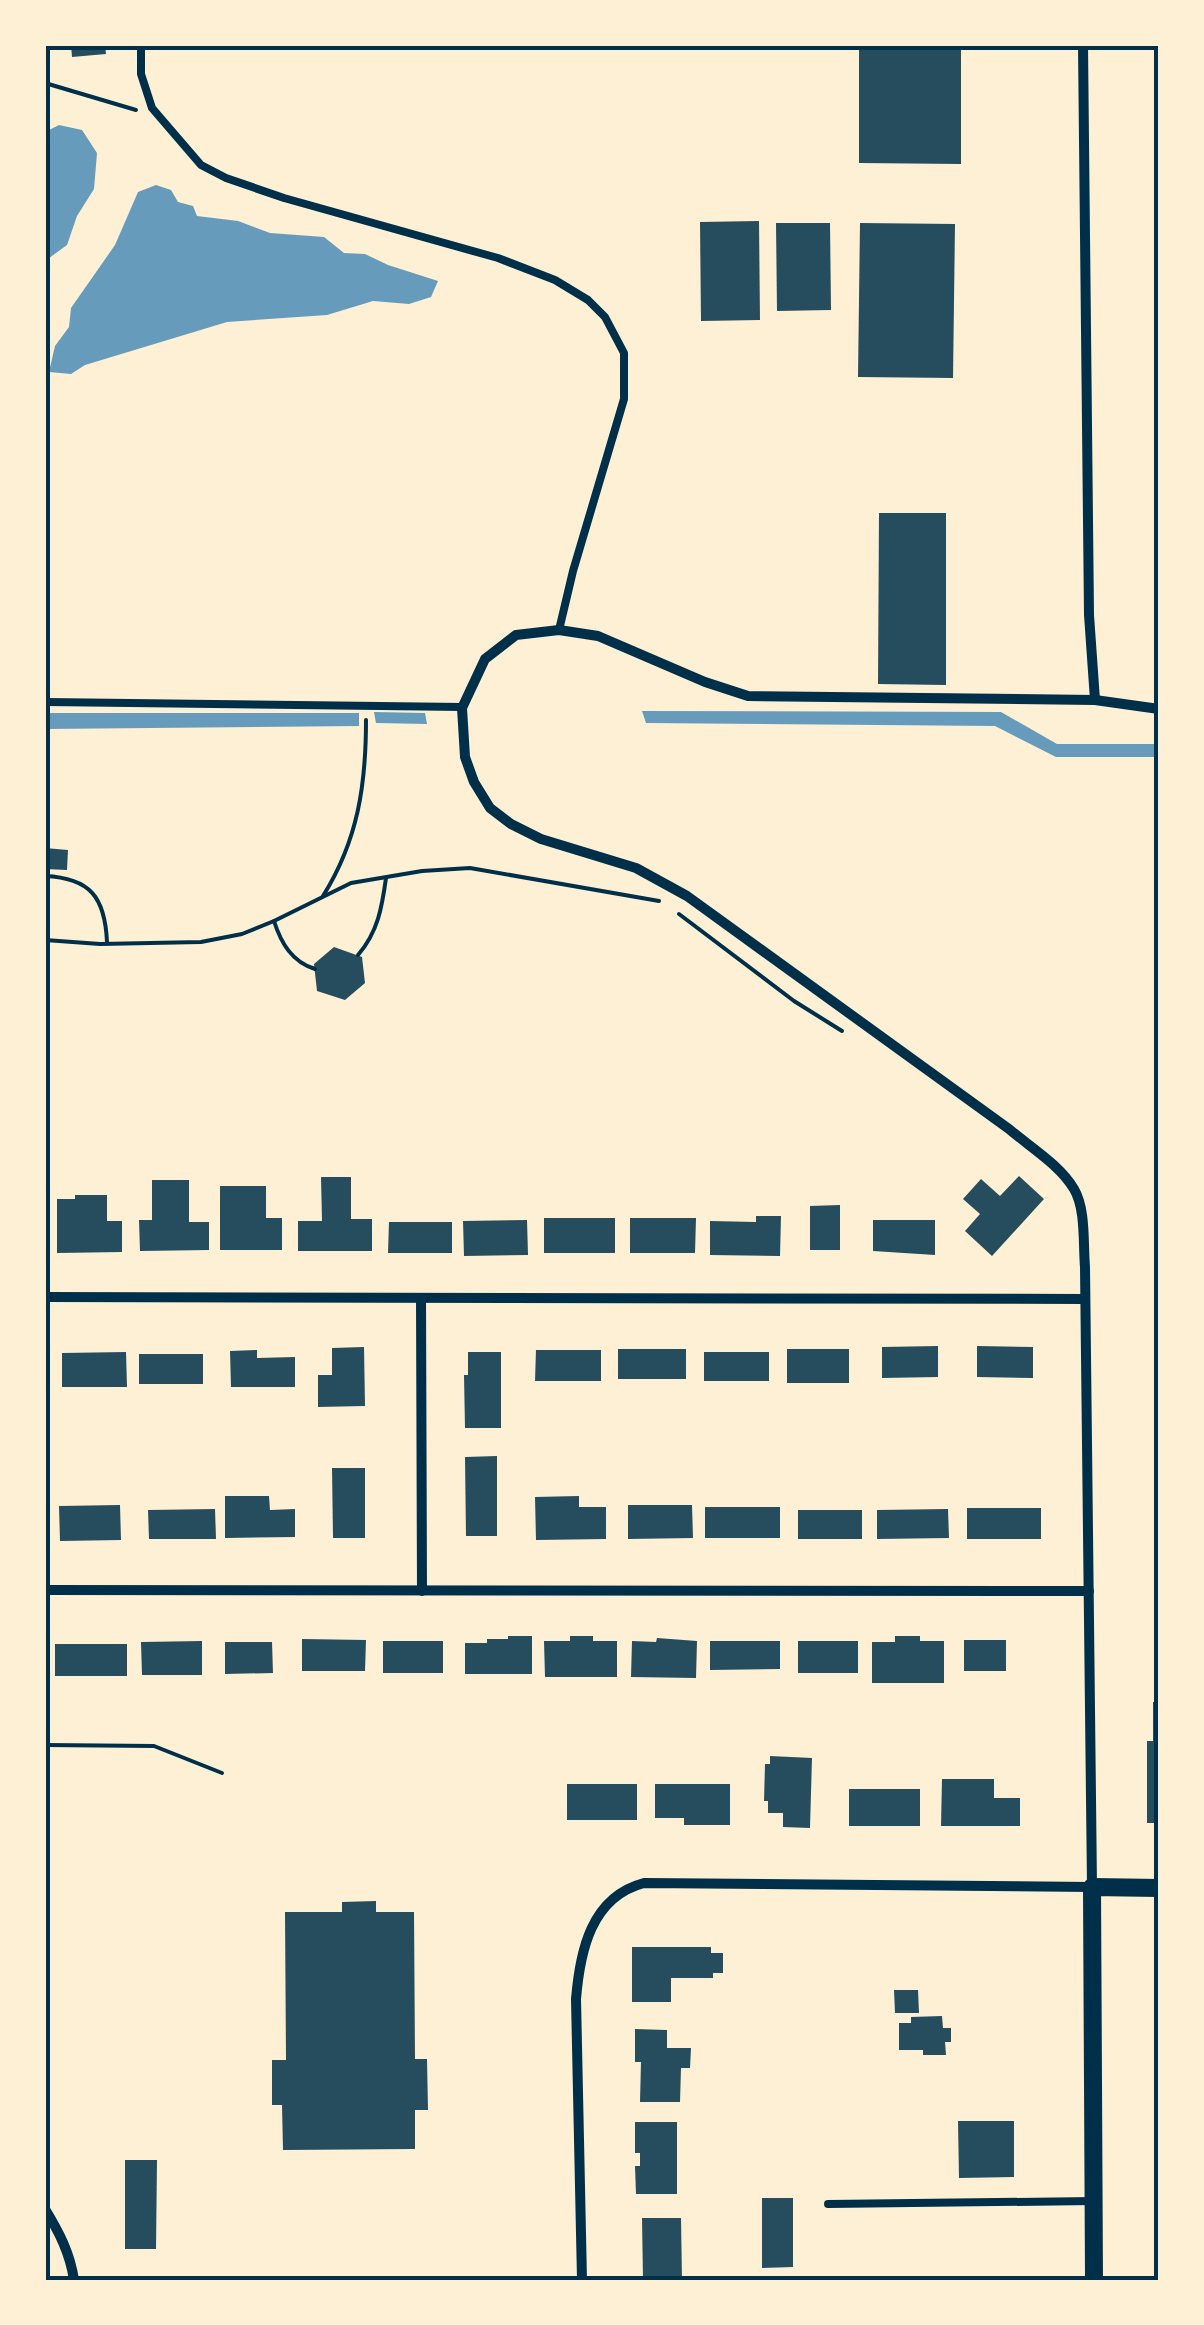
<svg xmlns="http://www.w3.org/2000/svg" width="1204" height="2325" viewBox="0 0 1204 2325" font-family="'Alegreya Sans',sans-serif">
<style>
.water{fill:#669bbc}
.building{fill:#264d5e}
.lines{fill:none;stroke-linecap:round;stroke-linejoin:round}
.path{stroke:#003049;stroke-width:4}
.service{stroke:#003049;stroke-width:8}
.minor{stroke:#003049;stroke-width:10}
.tertiary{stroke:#003049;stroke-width:18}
.neatline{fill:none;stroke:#003049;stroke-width:4}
</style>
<rect width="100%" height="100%" fill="#fdf0d5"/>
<!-- water -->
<g class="water">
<path d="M59 125 82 130 97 153 94 189 77 216 67 245 45 261V132Z"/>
<path d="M156 185 171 190 178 202 193 206 197 216 238 221 270 233 324 237 344 253 365 254 388 265 438 281 431 297 409 304 373 301 327 315 227 322 85 365 71 374 49 372 55 346 69 327 71 308 115 245 138 192Z"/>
<path d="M642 711 1001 712 1057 744H1159V757H1056L995 726 646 723Z"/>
<path d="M374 712 425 713 427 724 376 723Z"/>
<path d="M45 713H359V726L45 729Z"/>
</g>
<!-- building -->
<g class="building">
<path d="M71 45H105L106 54 72 57Z"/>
<path d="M859 45H961V164L859 163Z"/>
<path d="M759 221 760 320 701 321 700 222Z"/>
<path d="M776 223H830L831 310 777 311Z"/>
<path d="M860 223 955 224 953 378 858 377Z"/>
<path d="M879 513H946V685L878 684Z"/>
<path d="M45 848 68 850 67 870 45 869Z"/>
<path d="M334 947 362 957 365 983 345 1000 317 991 314 964Z"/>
<path d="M1019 1176 1044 1199 992 1256 965 1231 980 1214 963 1199 981 1179 1000 1196Z"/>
<path d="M321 1177H351V1219H372V1251H298V1221H322Z"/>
<path d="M152 1180H189V1222H209V1250L140 1251 139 1220H152Z"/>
<path d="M220 1186H266V1218H282V1250H220Z"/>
<path d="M75 1195H107V1221H122V1252L57 1253V1199H75Z"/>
<path d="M840 1205V1250H810V1206Z"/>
<path d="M756 1216H781L780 1256 710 1255V1221L756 1222Z"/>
<rect x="544" y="1218" width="71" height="35"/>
<path d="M630 1218H696L695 1253H630Z"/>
<path d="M527 1220 528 1255 464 1256 463 1221Z"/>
<path d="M873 1220H935V1255L873 1251Z"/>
<path d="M389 1222H452V1253H388Z"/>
<path d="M938 1346V1377L882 1378V1347Z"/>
<path d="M977 1346 1033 1347V1378L977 1377Z"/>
<path d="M364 1347 365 1406 318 1407V1375H332V1348Z"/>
<rect x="618" y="1349" width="68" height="30"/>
<rect x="787" y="1349" width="62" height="34"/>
<path d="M257 1350V1358L295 1357V1387H231L230 1351Z"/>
<path d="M536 1350H601V1381H535Z"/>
<path d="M126 1352 127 1387H62V1353Z"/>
<path d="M468 1352H501V1428H465L464 1375H468Z"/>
<rect x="704" y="1352" width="65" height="29"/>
<rect x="139" y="1354" width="64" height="30"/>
<path d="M497 1456V1536H466L465 1457Z"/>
<path d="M332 1468H365V1538H333Z"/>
<path d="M225 1496H269L270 1510 295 1509V1537L225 1538Z"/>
<path d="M579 1496V1507H606V1539L536 1540 535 1497Z"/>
<path d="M120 1505 121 1540 60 1541 59 1506Z"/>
<path d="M628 1505H692L693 1538 628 1539Z"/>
<rect x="705" y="1507" width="75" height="31"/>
<rect x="967" y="1508" width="74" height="31"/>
<path d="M215 1509 216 1539H149L148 1510Z"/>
<path d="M948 1509 949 1538 877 1539V1510Z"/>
<rect x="798" y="1510" width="64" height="29"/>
<path d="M508 1636H532V1674H465V1643H487V1639H508Z"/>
<path d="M570 1636H593V1641H617V1677H545L544 1641H570Z"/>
<path d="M895 1636H920V1641H944V1683H872V1642H895Z"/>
<path d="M657 1638 697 1641 696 1678 631 1677 632 1641 656 1642Z"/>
<path d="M302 1639 366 1640 365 1671H302Z"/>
<rect x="964" y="1640" width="42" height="31"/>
<path d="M202 1641V1675H142L141 1642Z"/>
<rect x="383" y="1641" width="60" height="32"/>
<path d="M710 1641H780V1669L710 1670Z"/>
<rect x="798" y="1641" width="60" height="32"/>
<path d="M225 1642H272L273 1673 225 1674Z"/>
<rect x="55" y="1644" width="72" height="32"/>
<path d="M1153 1702H1159V1823H1147V1741H1153Z"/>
<path d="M770 1756 812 1758 810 1828 783 1827V1813H768V1801H764L765 1764H770Z"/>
<path d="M942 1779H994V1798H1020V1826H941Z"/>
<rect x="567" y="1784" width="70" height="36"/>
<path d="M655 1784H730V1825H684V1818H655Z"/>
<rect x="849" y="1789" width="71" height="37"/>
<path d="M376 1901V1912H414L415 2059H427L428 2110H415V2149L283 2150 282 2105H272V2060H286L285 1912H342V1902Z"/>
<path d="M632 1947H711V1953H723V1973H713V1978H671V2002H632Z"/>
<path d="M894 1990H918L919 2013H895Z"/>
<path d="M942 2016 943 2028H951V2042H945L946 2055H923V2050H899V2023H911V2017Z"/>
<path d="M635 2029 667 2030V2048H691L690 2068H681L680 2102H640L641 2062H635Z"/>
<path d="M958 2121H1014V2177L959 2178Z"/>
<path d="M635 2122H677V2194H636L635 2166H640V2153H635Z"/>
<path d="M125 2160H157L156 2249H125Z"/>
<path d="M762 2198H793V2267L762 2268Z"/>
<path d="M642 2218H681L682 2280H643Z"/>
</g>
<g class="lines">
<!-- path -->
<g class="path">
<path d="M45 83 136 110"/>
<path d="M45 876C90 878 105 897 107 942"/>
<path d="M323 896C358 840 366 785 366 720"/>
<path d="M679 914 794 1001 842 1031"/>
<path d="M274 921C281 943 292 962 315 969"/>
<path d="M45 940 100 944 201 942 242 934 274 921 351 883 422 871 470 868 659 901"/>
<path d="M358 955C378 932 382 907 386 878"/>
<path d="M45 1745 154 1746 222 1773"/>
</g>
<!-- service -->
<g class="service">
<path d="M141 45V74L152 108 201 165 226 178 284 198 498 258 555 280 588 300 605 317 624 353V399L573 571 559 630"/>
<path d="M45 702 463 707"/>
<path d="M828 2204 1094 2201"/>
</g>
<!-- minor -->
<g class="minor">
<path d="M1083 45 1089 615 1095 700"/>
<path d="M45 1297 1085 1299"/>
<path d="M421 1298 422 1591"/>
<path d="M45 1590 1089 1591"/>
<path d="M45 2209C59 2232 70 2253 74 2280"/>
<path d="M582 2280 576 1999C580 1951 591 1897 644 1883L1092 1887 1085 1267C1083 1244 1086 1209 1074 1189 1060 1165 1030 1147 1009 1129L687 896 636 868 541 839 511 824 490 808 474 782 465 757 462 708 485 659 516 635 559 630 598 636 705 682 748 696 1095 700 1159 709"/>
</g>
<!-- tertiary -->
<path class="tertiary" d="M1094 2280 1092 1887 1159 1888"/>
</g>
<!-- border -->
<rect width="1204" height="2325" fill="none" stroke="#fdf0d5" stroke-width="95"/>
<rect x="48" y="48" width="1108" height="2230" class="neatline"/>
</svg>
